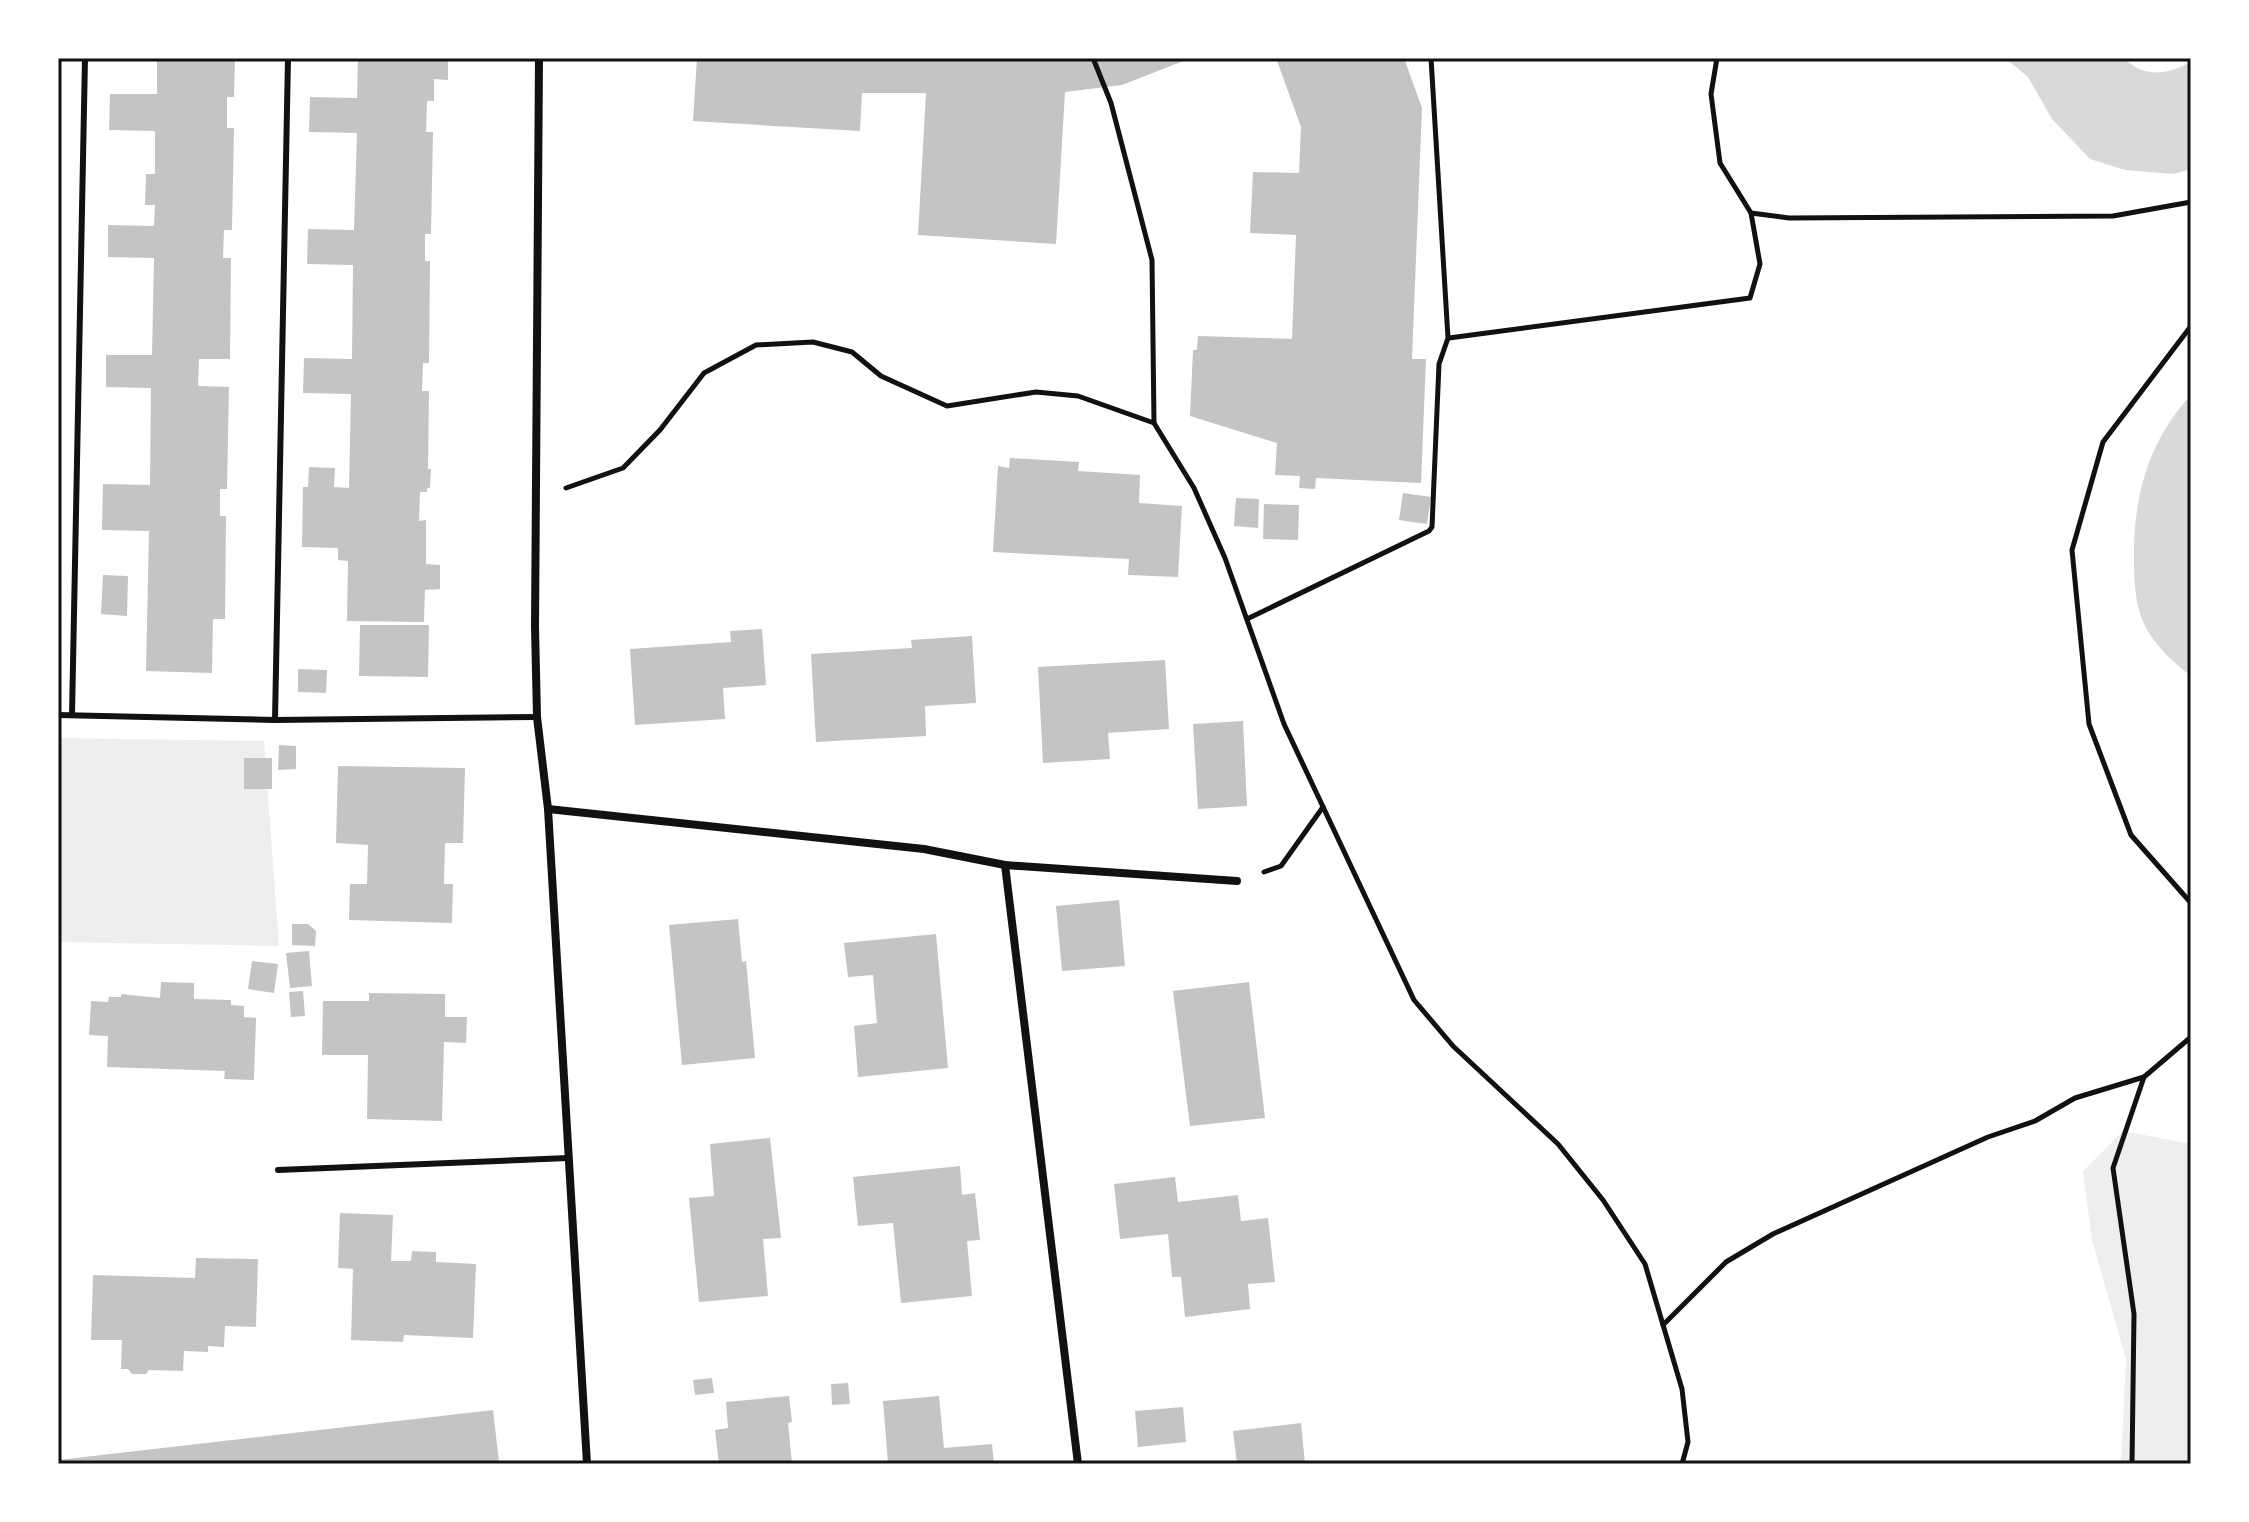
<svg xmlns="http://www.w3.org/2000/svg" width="2249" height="1522" viewBox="0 0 2249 1522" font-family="'Source Serif 4',serif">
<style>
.green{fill:#eee}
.water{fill:#d9d9d9}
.building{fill:#c4c4c4}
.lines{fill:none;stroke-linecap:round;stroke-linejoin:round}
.path{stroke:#111;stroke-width:5}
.service{stroke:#111;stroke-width:6}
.minor{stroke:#111;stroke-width:8}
.neatline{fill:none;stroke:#111;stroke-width:3}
</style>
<rect width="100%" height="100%" fill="#fff"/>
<!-- green -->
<g class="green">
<path d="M58 738 264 741 279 946 58 942Z"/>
<path d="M2123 1131 2191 1144V1464H2121L2126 1359 2092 1240 2083 1171Z"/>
</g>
<!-- water -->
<g class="water">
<path d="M2005 58H2124C2143 78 2167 75 2191 62V169L2174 174 2125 170 2090 159 2052 119 2028 77Z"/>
<path d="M2191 395V676C2173 662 2156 647 2145 626 2135 606 2134 582 2134 560 2133 498 2148 441 2191 395Z"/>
</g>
<!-- building -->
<g class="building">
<path d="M157 58H235L234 97H227V128H234L232 230H224L223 258H231L230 359H199L198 386 229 387 227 489H220V516H226L225 619H213L212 673 146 671 149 531 102 530 103 484 150 485 151 388 106 387V355H152L154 258 108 257V225L154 226 155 205H145L146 174H155V131L109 130 110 94H157Z"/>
<path d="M358 58H448V80L434 79V101H427L426 132H433L431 234H425V261H430L429 363H423L422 391H429L428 469H431L430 488H427V492H420L419 521 426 520V564L440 565V589L425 590 424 622 347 621 348 561 338 560V548L302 547 303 487H308L309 467 335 468 334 487 349 488 351 394 303 393 304 358 352 359 353 265 307 264 308 229 354 230 357 133 309 132 310 97 357 98Z"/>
<path d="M697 58H1191L1122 85 1065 92 1056 244 918 235 926 93H862L860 131 693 121Z"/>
<path d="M1276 58H1404L1422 108 1412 359H1426L1421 483 1316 478 1315 489 1299 488 1300 476 1275 475 1277 443 1190 416 1193 350H1197L1198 336 1292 339 1296 235 1250 233 1253 172 1299 173 1301 127Z"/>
<path d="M1010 458 1079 462 1078 471 1140 475 1139 503 1182 506 1178 577 1128 575 1129 559 993 552 998 466 1009 468Z"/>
<path d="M1403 493 1431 497 1427 524 1399 520Z"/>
<path d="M1236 498 1259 499 1258 528 1234 526Z"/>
<path d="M1264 504 1299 505 1298 540 1263 539Z"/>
<path d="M103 575 128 576 127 616 101 614Z"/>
<path d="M360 625H429L428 677 359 676Z"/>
<path d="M762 629 766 685 723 688 725 719 635 725 630 649 731 642 730 631Z"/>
<path d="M972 636 976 703 925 706 926 736 816 742 811 654 912 648 911 640Z"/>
<path d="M1165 660 1169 729 1108 733 1110 759 1043 763 1038 667Z"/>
<path d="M298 669 327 670 326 693 298 692Z"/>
<path d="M1243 721 1247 806 1198 809 1193 724Z"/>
<path d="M279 745 296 746V769L278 770Z"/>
<rect x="244" y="758" width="28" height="31"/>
<path d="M338 766 465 768 463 843H445L444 884H453L452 923 349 920 350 884H367L368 845 336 843Z"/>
<path d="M1119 900 1125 966 1062 971 1056 906Z"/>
<path d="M738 919 742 962 746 961 755 1058 682 1065 669 925Z"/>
<path d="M292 924H308L316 931 315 946 292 945Z"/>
<path d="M936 934 948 1068 858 1077 854 1026 877 1023 873 975 848 977 844 943Z"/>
<path d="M309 951 312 986 290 988 286 953Z"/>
<path d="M252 961 278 964 274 993 248 989Z"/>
<path d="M161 982 194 983V999L231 1000V1005L244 1006V1017L256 1018 254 1080 224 1079 225 1071 107 1067 108 1036 89 1035 91 1001 108 1002 109 997H121V994L160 998Z"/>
<path d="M1249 982 1265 1118 1190 1126 1173 991Z"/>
<path d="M303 991 305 1016 291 1017 289 992Z"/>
<path d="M369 993 445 994V1017H467L466 1043 444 1042 442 1121 367 1119 368 1055H322L323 1001H369Z"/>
<path d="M770 1138 781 1238 763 1239 768 1296 699 1302 689 1198 714 1196 710 1144Z"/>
<path d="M960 1166 962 1195 975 1193 980 1240 967 1241 972 1296 901 1303 893 1223 858 1226 853 1177Z"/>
<path d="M1175 1177 1178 1202 1238 1195 1241 1221 1268 1218 1275 1282 1248 1284 1250 1309 1185 1317 1181 1277H1172L1168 1234 1120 1239 1114 1184Z"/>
<path d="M340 1213 393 1215 391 1261H411L412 1251 436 1252V1262L476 1264 473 1338 404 1335 403 1342 351 1340 353 1269 338 1268Z"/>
<path d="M196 1258 258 1259 256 1327 225 1326 224 1347 208 1346V1352L184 1351 183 1371 149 1370 146 1374H132L128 1369H121L122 1340H91L93 1275 195 1278Z"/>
<path d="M712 1378 714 1393 695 1395 693 1380Z"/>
<path d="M848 1383 850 1404 832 1405 831 1384Z"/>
<path d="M789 1396 792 1422 788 1423 792 1464H719L715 1430 728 1428 726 1402Z"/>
<path d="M939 1396 944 1448 992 1444 994 1464 888 1463 883 1401Z"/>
<path d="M1183 1407 1186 1442 1138 1447 1135 1411Z"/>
<path d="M493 1410 499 1462 480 1464H58V1460Z"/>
<path d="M1301 1423 1305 1464H1237L1233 1431Z"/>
</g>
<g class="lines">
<!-- path -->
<g class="path">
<path d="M1093 58 1111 103 1152 260 1154 423"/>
<path d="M1717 58 1711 94 1720 163 1751 213 1789 218 2113 216 2191 202"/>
<path d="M2191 326 2103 442 2072 550 2089 724 2131 835 2191 903"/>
<path d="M1449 338 1750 298 1760 264 1751 213"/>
<path d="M566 488 623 468 660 430 704 373 756 345 813 342 852 352 881 376 947 406 1036 392 1078 396 1154 423 1194 488 1225 558 1284 724 1414 1000 1453 1046 1558 1144 1603 1200 1645 1264 1682 1389 1688 1442 1682 1464"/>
<path d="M1247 619 1429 531 1432 527 1439 364 1448 338 1431 58"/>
<path d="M1264 872 1281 866 1323 807"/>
<path d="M1663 1325 1726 1262 1773 1234 1988 1137 2035 1121 2075 1098 2144 1077"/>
<path d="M2132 1464 2134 1314 2113 1168 2144 1077 2191 1037"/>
</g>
<!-- service -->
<g class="service">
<path d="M58 715 275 720 537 717"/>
<path d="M72 715 85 58"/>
<path d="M275 720 288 58"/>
<path d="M278 1170 568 1158"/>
</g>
<!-- minor -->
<g class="minor">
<path d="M539 58 535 627 537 717 548 809 587 1464"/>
<path d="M548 809 924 849 1005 865 1237 881"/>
<path d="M1005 865 1078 1464"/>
</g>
</g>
<!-- border -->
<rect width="2249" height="1522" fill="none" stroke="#ffffff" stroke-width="120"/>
<rect x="60" y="60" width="2129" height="1402" class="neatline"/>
</svg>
